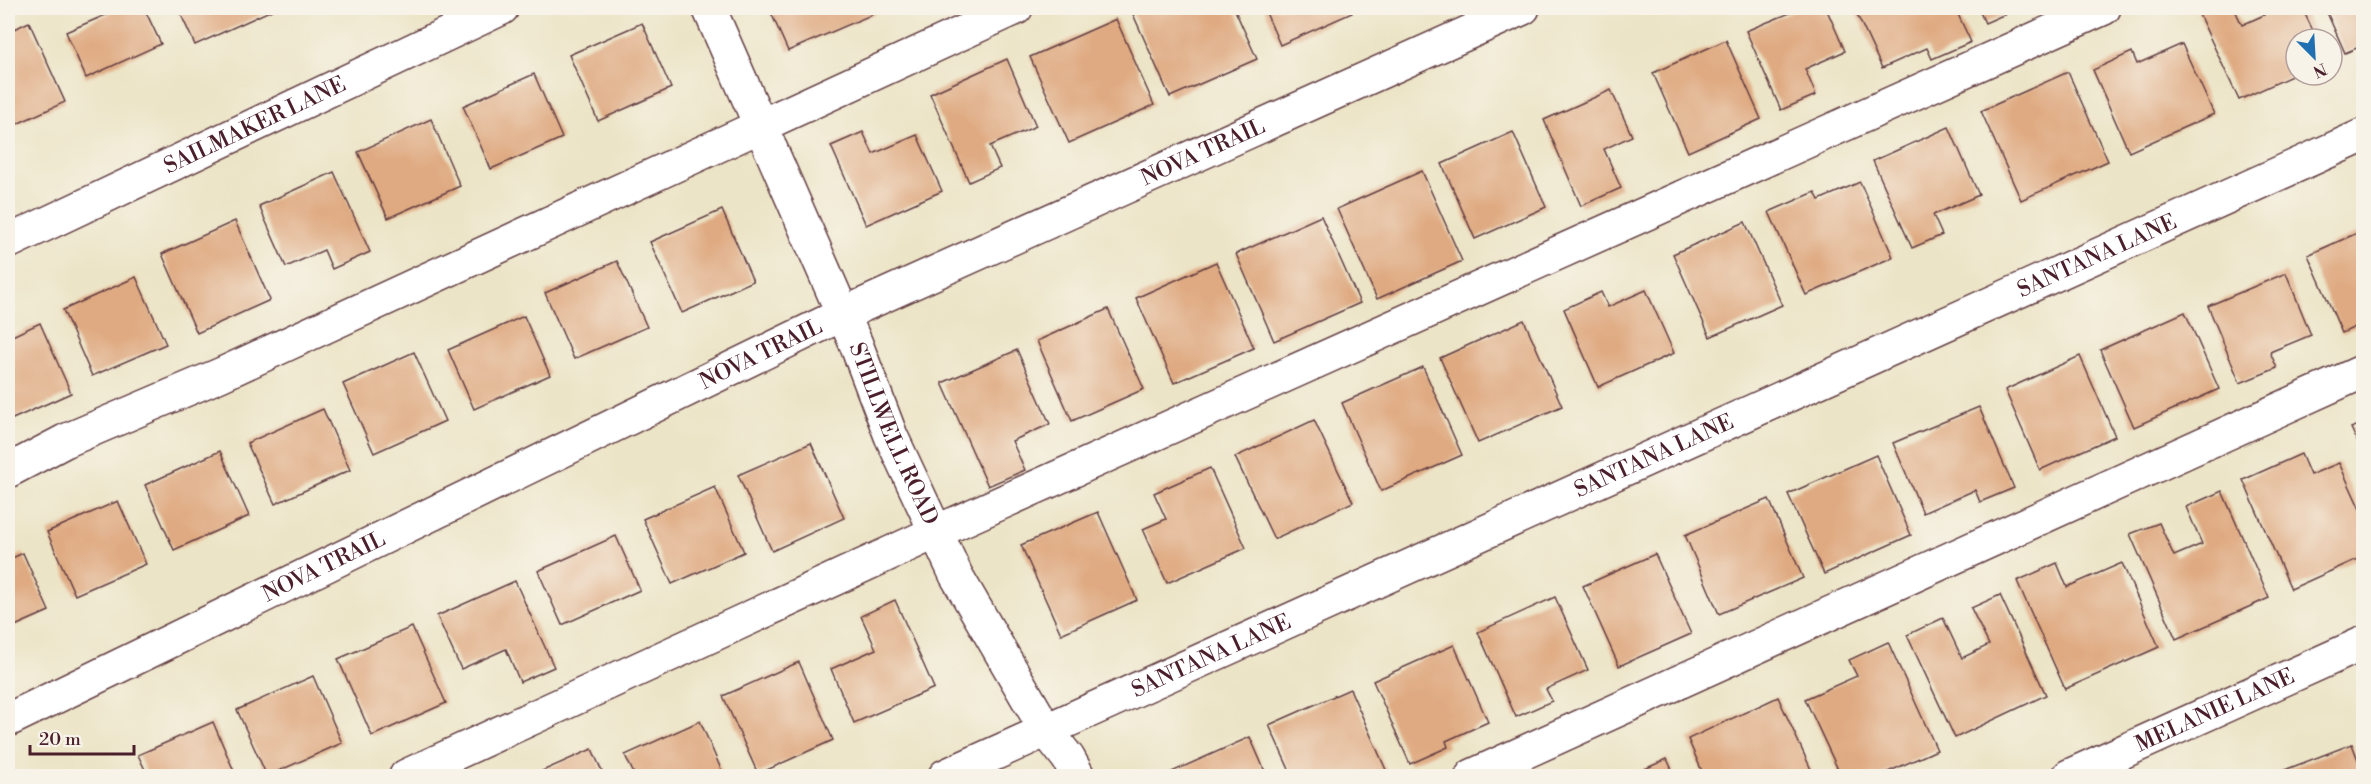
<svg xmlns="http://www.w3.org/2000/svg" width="2371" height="784" viewBox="0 0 2371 784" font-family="'Libre Bodoni',serif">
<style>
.building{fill:#dfaa82}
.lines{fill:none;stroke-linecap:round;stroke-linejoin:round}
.minor-casing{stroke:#623d42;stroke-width:36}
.minor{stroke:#fff;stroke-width:33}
.labels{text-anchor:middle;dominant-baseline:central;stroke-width:4.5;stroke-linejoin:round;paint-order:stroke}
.street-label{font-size:22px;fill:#4a1f2b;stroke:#f7f3e8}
</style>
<rect width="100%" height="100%" fill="#f7f3e8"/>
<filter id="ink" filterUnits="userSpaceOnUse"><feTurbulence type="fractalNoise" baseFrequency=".0167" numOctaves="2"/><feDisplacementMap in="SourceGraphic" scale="12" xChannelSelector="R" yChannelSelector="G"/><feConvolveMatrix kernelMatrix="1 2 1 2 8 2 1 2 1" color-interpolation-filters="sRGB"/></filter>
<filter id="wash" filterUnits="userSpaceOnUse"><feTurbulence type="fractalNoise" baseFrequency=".008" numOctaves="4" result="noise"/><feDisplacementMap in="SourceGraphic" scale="24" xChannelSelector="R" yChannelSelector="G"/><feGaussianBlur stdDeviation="1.35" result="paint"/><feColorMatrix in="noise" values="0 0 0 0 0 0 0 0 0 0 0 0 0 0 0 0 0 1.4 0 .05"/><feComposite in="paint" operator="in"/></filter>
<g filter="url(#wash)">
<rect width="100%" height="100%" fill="#ece4c6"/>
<g id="blocks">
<!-- building -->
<g class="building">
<path d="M108 8H144L161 44 86 78 66 32 110 13Z"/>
<path d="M178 8H271L272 10 195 45Z"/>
<path d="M769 8H876L878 12 788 51Z"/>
<path d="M1143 8H1234L1257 59 1170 97 1132 12Z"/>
<path d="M1264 8H1349L1352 13 1280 45Z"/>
<path d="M1802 8H1826L1845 51 1805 69 1816 95 1781 110 1746 31Z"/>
<path d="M1854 8H1955L1971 42 1932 59 1927 48 1882 68Z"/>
<path d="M1978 8H2019L1985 23Z"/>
<path d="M2196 8H2234L2242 25 2264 15 2261 8H2302L2317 39H2296V74L2239 100Z"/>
<path d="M2325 8H2364V45L2345 53Z"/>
<path d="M1116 19 1154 105 1069 143 1030 57Z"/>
<path d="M29 22 65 102 8 128V32Z"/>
<path d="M642 23 671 88 598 121 569 55Z"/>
<path d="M1726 40 1761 119 1688 152 1653 73Z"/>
<path d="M2182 44 2214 114 2129 152 2093 70 2132 52 2137 64Z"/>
<path d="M1007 59 1036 126 990 146 1000 168 969 182 930 94Z"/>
<path d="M2068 72 2108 161 2021 200 1981 111Z"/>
<path d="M534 74 562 138 491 169 463 106Z"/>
<path d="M1611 90 1632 136 1604 149 1621 188 1581 206 1544 120Z"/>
<path d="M431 119 460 186 388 218 358 152Z"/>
<path d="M1949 127 1979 195 1933 215 1942 235 1912 248 1873 161Z"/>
<path d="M863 132 873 154 917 135 942 191 866 225 831 146Z"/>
<path d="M1513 132 1546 207 1475 239 1442 164Z"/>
<path d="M1422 171 1462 261 1377 299 1337 209Z"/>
<path d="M334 172 370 252 332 269 324 250 286 267 259 206Z"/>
<path d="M1860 182 1893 257 1806 295 1769 212 1815 192 1819 200Z"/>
<path d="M722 210 753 281 682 313 650 242Z"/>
<path d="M1321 216 1360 303 1274 341 1236 254Z"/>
<path d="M235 221 270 300 197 333 162 254Z"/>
<path d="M1745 222 1782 305 1710 337 1673 254Z"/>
<path d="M2364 230V323L2342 333 2308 255Z"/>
<path d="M617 261 647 327 574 359 545 293Z"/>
<path d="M1216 262 1254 348 1174 383 1136 298Z"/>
<path d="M2286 273 2311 335 2270 352 2277 368 2240 383 2208 306Z"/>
<path d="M136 277 166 344 92 376 63 310Z"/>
<path d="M1646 290 1674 353 1598 387 1564 309 1601 292 1608 307Z"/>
<path d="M1108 309 1144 389 1072 421 1037 341Z"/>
<path d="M2185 312 2219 389 2134 427 2100 350Z"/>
<path d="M524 316 550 375 474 409 448 350Z"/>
<path d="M1524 320 1562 406 1478 443 1440 358Z"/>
<path d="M40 323 71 393 8 421V338Z"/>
<path d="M1017 350 1050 424 1012 441 1025 470 988 486 942 383Z"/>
<path d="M414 352 445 421 374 453 343 384Z"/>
<path d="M2080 356 2115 436 2040 470 2005 390Z"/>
<path d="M1423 367 1462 455 1381 491 1342 403Z"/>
<path d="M1979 407 2014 488 1980 502 1975 490 1923 513 1893 443Z"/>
<path d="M323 409 350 470 275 504 247 443Z"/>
<path d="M1314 420 1353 502 1274 539 1235 457Z"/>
<path d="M2364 423V456L2351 428Z"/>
<path d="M811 443 844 518 772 551 738 475Z"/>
<path d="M220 451 249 516 174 550 145 485Z"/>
<path d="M2301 454 2310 475 2339 463 2364 518V556L2291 589 2243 480Z"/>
<path d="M1876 455 1911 535 1824 574 1788 494Z"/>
<path d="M1210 468 1246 548 1167 583 1143 529 1166 519 1154 493Z"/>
<path d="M715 487 744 552 672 584 643 519Z"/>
<path d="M2222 491 2269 598 2176 639 2130 534 2159 523 2174 556 2202 544 2186 507Z"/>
<path d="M1769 499 1803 578 1719 614 1685 535Z"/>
<path d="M118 501 146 564 75 595 47 532Z"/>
<path d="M1098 512 1137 600 1061 634 1021 545Z"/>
<path d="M616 536 640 590 562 625 538 571Z"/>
<path d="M23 553 49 611 8 629V560Z"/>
<path d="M1655 554 1691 634 1619 666 1583 586Z"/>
<path d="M2057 563 2067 587 2122 563 2159 647 2065 689 2017 581Z"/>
<path d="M515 581 554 667 520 682 506 649 461 669 437 616Z"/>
<path d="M2000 595 2046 695 1955 738 1907 635 1943 618 1962 658 1989 645 1971 608Z"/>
<path d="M1555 597 1588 670 1546 689 1552 701 1516 717 1478 632Z"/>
<path d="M895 600 934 688 854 723 831 669 876 649 861 616Z"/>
<path d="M412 627 446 703 372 736 338 659Z"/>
<path d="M1888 642 1937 750 1879 776H1841L1805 699 1857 676 1849 660Z"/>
<path d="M1454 645 1488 722 1446 741 1448 747 1410 764 1373 681Z"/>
<path d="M799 662 833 740 758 774 723 696Z"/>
<path d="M313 676 342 743 267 776 237 710Z"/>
<path d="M1350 689 1387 772 1377 776H1292L1269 725Z"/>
<path d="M1778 697 1814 776H1704L1688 739Z"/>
<path d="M700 721 724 776H635L625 755Z"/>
<path d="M213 722 236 776H148L138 755Z"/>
<path d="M1250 737 1267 776H1168L1167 774Z"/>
<path d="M2352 744 2364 776H2269Z"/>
<path d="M592 749 604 776H531Z"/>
<path d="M1667 759 1675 776H1629Z"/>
</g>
</g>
</g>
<g filter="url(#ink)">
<use href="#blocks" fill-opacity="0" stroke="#623d42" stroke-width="1.5"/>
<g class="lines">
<!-- minor casing -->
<g class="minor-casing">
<g id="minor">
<path id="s1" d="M709 8 856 344 891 436 956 575 1046 730 1068 758 1078 776"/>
<path id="s2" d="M8 242 502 8"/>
<path d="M8 471 65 441 220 375 1016 8"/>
<path id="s3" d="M8 720 843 314 1523 8"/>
<path d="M406 776 936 532 2104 8"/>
<path id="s4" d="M945 776 2364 135"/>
<path d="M1472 776 2364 371"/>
<path id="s5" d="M2069 776 2364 643"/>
</g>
</g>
<!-- minor -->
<use href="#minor" class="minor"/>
</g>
</g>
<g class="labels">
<!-- street labels -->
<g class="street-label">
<text stroke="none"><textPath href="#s2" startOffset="273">SAILMAKER LANE</textPath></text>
<text stroke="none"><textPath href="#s3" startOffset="1323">NOVA TRAIL</textPath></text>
<text stroke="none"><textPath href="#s4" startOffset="1264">SANTANA LANE</textPath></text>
<text stroke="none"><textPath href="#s3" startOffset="837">NOVA TRAIL</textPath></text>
<text stroke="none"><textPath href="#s1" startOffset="464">STILLWELL ROAD</textPath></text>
<text stroke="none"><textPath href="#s4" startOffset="778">SANTANA LANE</textPath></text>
<text stroke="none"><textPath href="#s3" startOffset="351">NOVA TRAIL</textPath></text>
<text stroke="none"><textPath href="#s4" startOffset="292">SANTANA LANE</textPath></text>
<text stroke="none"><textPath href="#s5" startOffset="160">MELANIE LANE</textPath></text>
</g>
</g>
<!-- margin -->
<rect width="2371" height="784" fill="none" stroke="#f7f3e8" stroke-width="30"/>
<!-- north arrow -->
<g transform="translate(2314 57) rotate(156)"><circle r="28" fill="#f7f3e8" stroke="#b29e9c" stroke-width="1.5"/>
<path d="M0-4.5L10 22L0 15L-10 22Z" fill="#1f6fb2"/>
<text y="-9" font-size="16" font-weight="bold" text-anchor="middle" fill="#4a1f2b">N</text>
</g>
<!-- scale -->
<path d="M30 745v9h104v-9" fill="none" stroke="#4a1f2b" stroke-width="3"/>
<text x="39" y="745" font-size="18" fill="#4a1f2b" stroke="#f7f3e8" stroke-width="4.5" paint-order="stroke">20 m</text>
</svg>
